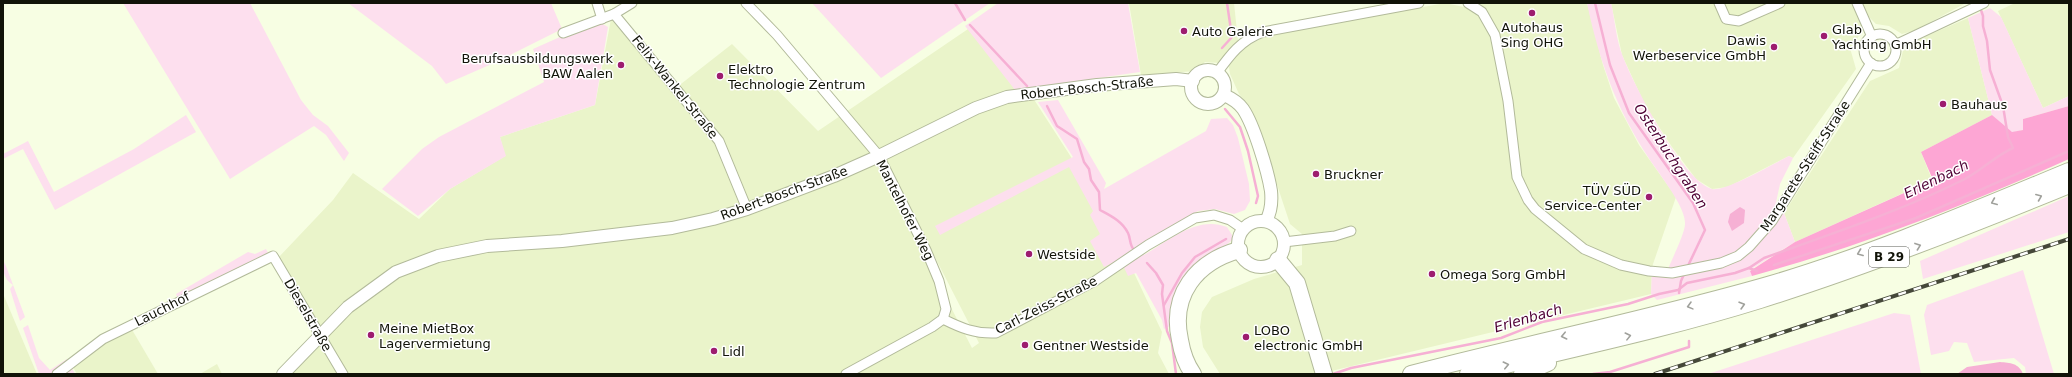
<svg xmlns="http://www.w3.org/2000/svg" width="2072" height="377" viewBox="0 0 2072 377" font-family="'DejaVu Sans',sans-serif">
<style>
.built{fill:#eaf4ca;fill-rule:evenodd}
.green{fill:#fddfee}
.forest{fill:#fda6d4}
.water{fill:#f6b0d4}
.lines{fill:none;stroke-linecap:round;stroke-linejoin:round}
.stream{stroke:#f6b0d4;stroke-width:2.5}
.minor-casing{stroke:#b2ba9a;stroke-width:11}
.tertiary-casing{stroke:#b2ba9a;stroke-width:14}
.trunk-casing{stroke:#b2ba9a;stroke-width:18}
.minor{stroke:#fff;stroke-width:9}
.tertiary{stroke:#fff;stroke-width:12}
.trunk{stroke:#fff;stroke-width:16}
.rail-casing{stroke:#454839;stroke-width:4}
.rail{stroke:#fff;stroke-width:2.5;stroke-dasharray:8;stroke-linecap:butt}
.oneway{stroke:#a0a19c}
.poi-dot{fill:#9d1c6f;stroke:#fff;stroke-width:1.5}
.labels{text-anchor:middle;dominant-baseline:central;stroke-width:3;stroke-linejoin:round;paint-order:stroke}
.shield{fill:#fff;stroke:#585a52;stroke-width:1}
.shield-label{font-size:12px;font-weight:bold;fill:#111308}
.poi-label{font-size:13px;fill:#111308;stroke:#fff;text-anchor:start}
.street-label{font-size:13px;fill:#111308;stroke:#fff}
.water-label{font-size:14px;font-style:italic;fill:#4e0034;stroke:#fff}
</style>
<rect width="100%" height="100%" fill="#f7fee3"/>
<!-- built -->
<g class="built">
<path d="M1129 3H1234L1238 41 1220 63 1205 62 1196 71 1141 75Z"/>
<path d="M1445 3 1473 9 1478 3H1587L1603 65 1614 98 1639 145 1676 197 1652 267 1651 294 1319 374H1220L1203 347 1200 327 1202 312 1212 297 1254 279 1302 265V234L1290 224 1257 124 1250 107 1239 94 1230 74 1228 61 1238 50 1267 36Z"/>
<path d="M1611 3H1853L1865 28 1850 48 1856 69 1793 158 1789 156 1728 187 1712 189 1696 179 1672 147 1645 105 1622 55Z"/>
<path d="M1861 3H1964V4L1916 30 1902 34 1889 26 1876 24 1863 11Z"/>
<path d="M2015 3H2069V96L2043 108 1998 11Z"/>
<path d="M1968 18 1992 115 1921 152 1932 180 1795 242 1784 213 1870 81 1899 68 1904 46Z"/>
<path d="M611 19 672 91 732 44 818 131 971 27 1017 88 1033 98 1071 157 1135 275 1162 332 1158 353 1169 374H281L316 335 278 258 333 200 353 173 419 219 450 189 505 156 500 137 595 105ZM922 232 979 343 972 348 914 236Z"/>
<path d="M3 296H4L37 374H3Z"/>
<path d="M131 328 158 374H77L71 364 100 344Z"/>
<path d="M217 364 222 374H200Z"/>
</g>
<!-- green -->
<g class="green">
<path d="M123 3H250L301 100 313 115 328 126 349 153 344 161 326 135 314 126 230 179Z"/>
<path d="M348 3H551L562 29 494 63 446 84 432 66Z"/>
<path d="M812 3H990L881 78Z"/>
<path d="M998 3H1128L1140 72 1015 90 965 26Z"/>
<path d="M1587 3H1611C1615 20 1616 40 1623 57 1634 85 1683 181 1712 189 1725 192 1775 163 1789 156L1793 158 1780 184 1775 207 1784 213 1795 242 1750 270 1752 276 1657 300 1651 294 1652 267 1668 269C1672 259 1685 233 1685 224 1686 209 1665 182 1657 170 1620 118 1600 66 1587 3Z"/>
<path d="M1990 8 2001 17 2043 108 2069 96V106L2023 119V130L2011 133 1992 115 1968 18Z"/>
<path d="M601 23 608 27 595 105 500 137 506 156 450 189 418 216 382 189 422 149 439 137 544 82 533 49 560 37Z"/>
<path d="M1058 100 1106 183 1104 189 1206 131 1211 119 1227 118 1233 125 1238 138 1249 184 1250 201 1245 210 1234 214 1215 209 1198 211 1139 245 1144 255C1168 241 1197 215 1227 227L1232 235V240L1221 250 1199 263 1172 325 1164 329 1162 320 1136 273 1128 276 1120 259 1104 267 1090 241 1100 234 1090 215 1093 211 1069 167 940 235 935 226 1073 157 1038 102Z"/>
<path d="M186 115 196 132 55 210 23 149 3 159V154L28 141 54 192 134 149Z"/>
<path d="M2069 196V232L1923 279 1920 261Z"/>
<path d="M266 249 268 253 178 299 176 294 248 252 255 254Z"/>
<path d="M3 260 6 266 25 317 20 321 10 289 13 285C3 279 3 270 3 260Z"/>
<path d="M2023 270 2054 374H2026L2025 367 2014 358 1974 362 1967 343 1954 342 1949 351 1931 355 1924 315 1927 305Z"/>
<path d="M1894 313 1910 315 1921 374H1708Z"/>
<path d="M28 325 39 358 50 370 67 359 75 374H39L23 328Z"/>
</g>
<!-- forest -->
<path class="forest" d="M2069 106V159C1966 205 1861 246 1752 276L1750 271 1795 242 1933 180 1921 152 1992 115 2012 132 2023 130V119Z"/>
<!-- water -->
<g class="water">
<path d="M1740 207 1745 210 1744 223 1732 231 1728 222 1730 214Z"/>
<path d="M2000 362C2010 363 2019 363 2023 374H1957L1967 367Z"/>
</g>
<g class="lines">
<!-- stream -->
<g class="stream">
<path d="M955 3 965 20"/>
<path d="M1595 3 1610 65 1629 113 1693 203 1705 230 1687 268"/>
<path d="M970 25 1027 86"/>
<path d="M1222 48 1232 37 1227 3"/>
<path d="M1047 106 1057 126 1077 139 1084 162 1089 169 1091 180 1099 192 1100 210C1111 216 1122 221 1128 233 1131 239 1129 246 1135 251"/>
<path d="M1225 109 1240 127 1248 151 1258 196 1256 203"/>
<path d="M1147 263 1156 273 1163 285 1162 294 1167 331 1172 343 1176 374"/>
<path d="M1774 265 1916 218 2069 151"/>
<path d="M1749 268 1757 271"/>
<path d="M1679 293 1681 281 1685 272"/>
<path d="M1164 305 1182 273 1195 257 1226 239"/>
<path d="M1333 374 1351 368 1501 338 1542 322 1628 304 1659 294 1678 290 1687 283 1735 273 1749 268 1764 258C1831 234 1901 211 1965 179 1982 170 1995 156 2013 148L2008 137 2003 106 1990 70 1987 41 1983 26V16L1980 7"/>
<path d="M1593 374 1610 372 1689 347V341"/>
</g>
<!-- minor casing -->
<g class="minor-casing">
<g id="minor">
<path d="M597 3 602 19"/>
<path d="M746 3 777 35 879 156 926 250 939 281 946 309 943 319"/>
<path d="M1468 3 1482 12 1495 35 1508 101 1517 177 1528 200 1535 209 1584 249 1621 265 1649 271 1672 273 1721 263 1738 256 1749 247 1772 221 1871 63"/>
<path d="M1719 3 1726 19 1739 21 1780 3"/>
<path d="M1857 3 1872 37"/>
<path d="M614 14 719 141 747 209"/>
<path d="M563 33 614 14 632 3"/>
<circle cx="1880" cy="50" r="16"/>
<path d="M1895 45 1984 3"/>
<path d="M1217 73C1230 55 1241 40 1263 32L1419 3"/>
<path d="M1284 242 1335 236 1351 231"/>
<path d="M943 319C961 328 975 334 996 333L1095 281 1148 245 1195 218 1214 215 1230 220 1243 229"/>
<path d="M57 374 103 339 273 256 343 374"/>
<path d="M846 374 932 327 943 319"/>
</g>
</g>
<!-- tertiary casing -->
<g class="tertiary-casing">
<g id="tertiary">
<circle cx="1208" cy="87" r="17"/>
<path d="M1224 95C1231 98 1238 102 1243 109 1254 125 1268 172 1271 191 1272 201 1271 212 1266 221"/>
<circle cx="1261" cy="244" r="23"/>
<path d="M283 374 348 307 396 272 438 256 487 246 562 241 672 228 713 219 747 209 834 176 879 156 976 108 1007 97 1097 85 1176 79 1193 81"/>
</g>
</g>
<!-- trunk casing -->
<g class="trunk-casing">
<g id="trunk">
<path d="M1278 260 1297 283 1324 374"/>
<path d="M1193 374C1186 364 1182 352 1180 340 1170 295 1196 262 1239 250"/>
<path d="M1411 374C1530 343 1650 319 1768 285 1870 255 1970 212 2069 171"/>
<path d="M1468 374C1566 350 1664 330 1760 300 1865 267 1967 227 2069 185"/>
<path d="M1522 374 1548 363"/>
</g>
</g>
<!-- minor -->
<use href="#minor" class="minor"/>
<!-- tertiary -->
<use href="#tertiary" class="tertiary"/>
<!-- trunk -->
<use href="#trunk" class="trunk"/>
<!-- rail casing -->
<g class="rail-casing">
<path id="rail" d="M1655 374 2069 239"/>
</g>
<!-- rail -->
<use href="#rail" class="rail"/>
</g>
<!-- one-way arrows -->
<defs><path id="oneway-chevron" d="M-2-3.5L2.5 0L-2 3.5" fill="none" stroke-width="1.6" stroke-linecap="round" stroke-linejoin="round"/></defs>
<g class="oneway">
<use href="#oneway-chevron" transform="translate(2039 197) rotate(-22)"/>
<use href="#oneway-chevron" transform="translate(1994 202) rotate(157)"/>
<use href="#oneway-chevron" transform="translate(1918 246) rotate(-20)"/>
<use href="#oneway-chevron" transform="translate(1860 253) rotate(159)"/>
<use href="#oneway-chevron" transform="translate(1742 305) rotate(-16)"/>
<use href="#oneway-chevron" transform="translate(1690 306) rotate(165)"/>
<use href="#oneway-chevron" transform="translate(1564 336) rotate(167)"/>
<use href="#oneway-chevron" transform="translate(1628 336) rotate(-14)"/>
<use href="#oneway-chevron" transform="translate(1506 365) rotate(-13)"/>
</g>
<!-- markers -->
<g class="poi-dot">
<circle cx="1532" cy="13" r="4"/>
<circle cx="1184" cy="31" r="4"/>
<circle cx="1824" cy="36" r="4"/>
<circle cx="1774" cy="47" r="4"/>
<circle cx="621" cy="65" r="4"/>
<circle cx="720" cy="76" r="4"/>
<circle cx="1943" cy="104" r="4"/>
<circle cx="1316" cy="174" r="4"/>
<circle cx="1649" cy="197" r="4"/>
<circle cx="1029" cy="254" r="4"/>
<circle cx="1432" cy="274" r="4"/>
<circle cx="371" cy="335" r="4"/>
<circle cx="1246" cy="337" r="4"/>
<circle cx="1025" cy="345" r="4"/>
<circle cx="714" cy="351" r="4"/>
</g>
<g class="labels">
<!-- shield labels -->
<rect class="shield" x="1869" y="247" width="40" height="20" rx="3"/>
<g class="shield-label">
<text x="1889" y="257">B 29</text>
</g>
<!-- poi labels -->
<g class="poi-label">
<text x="1532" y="27" text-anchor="middle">Autohaus<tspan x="1532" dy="15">Sing OHG</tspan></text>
<text x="1832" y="29">Glab<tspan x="1832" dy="15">Yachting GmbH</tspan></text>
<text x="1192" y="31">Auto Galerie</text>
<text x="1766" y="40" text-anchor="end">Dawis<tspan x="1766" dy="15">Werbeservice GmbH</tspan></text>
<text x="613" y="58" text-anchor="end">Berufsausbildungswerk<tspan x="613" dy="15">BAW Aalen</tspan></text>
<text x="728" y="69">Elektro<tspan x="728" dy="15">Technologie Zentrum</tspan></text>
<text x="1951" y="104">Bauhaus</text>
<text x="1324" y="174">Bruckner</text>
<text x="1641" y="190" text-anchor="end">TÜV SÜD<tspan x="1641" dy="15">Service-Center</tspan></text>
<text x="1037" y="254">Westside</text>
<text x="1440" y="274">Omega Sorg GmbH</text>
<text x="379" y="328">Meine MietBox<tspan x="379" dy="15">Lagervermietung</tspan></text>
<text x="1254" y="330">LOBO<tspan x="1254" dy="15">electronic GmbH</tspan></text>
<text x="1033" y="345">Gentner Westside</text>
<text x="722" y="351">Lidl</text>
</g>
<!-- street labels -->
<g class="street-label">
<text transform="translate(675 87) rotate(51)">Felix-Wankel-Straße</text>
<text transform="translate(1087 88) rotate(-6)">Robert-Bosch-Straße</text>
<text transform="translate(1805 166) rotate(-57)">Margarete-Steiff-Straße</text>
<text transform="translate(784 193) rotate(-20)">Robert-Bosch-Straße</text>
<text transform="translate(905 210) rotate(63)">Mantelhofer Weg</text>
<text transform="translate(1046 305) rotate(-27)">Carl-Zeiss-Straße</text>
<text transform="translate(162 309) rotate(-27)">Lauchhof</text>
<text transform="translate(308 315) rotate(60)">Dieselstraße</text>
</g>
<!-- water labels -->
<g class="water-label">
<text transform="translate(1671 156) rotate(57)">Osterbuchgraben</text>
<text transform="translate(1936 179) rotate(-26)">Erlenbach</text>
<text transform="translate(1528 318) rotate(-16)">Erlenbach</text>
</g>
</g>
<!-- border -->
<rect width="2072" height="377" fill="none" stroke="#111308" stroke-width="8"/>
</svg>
